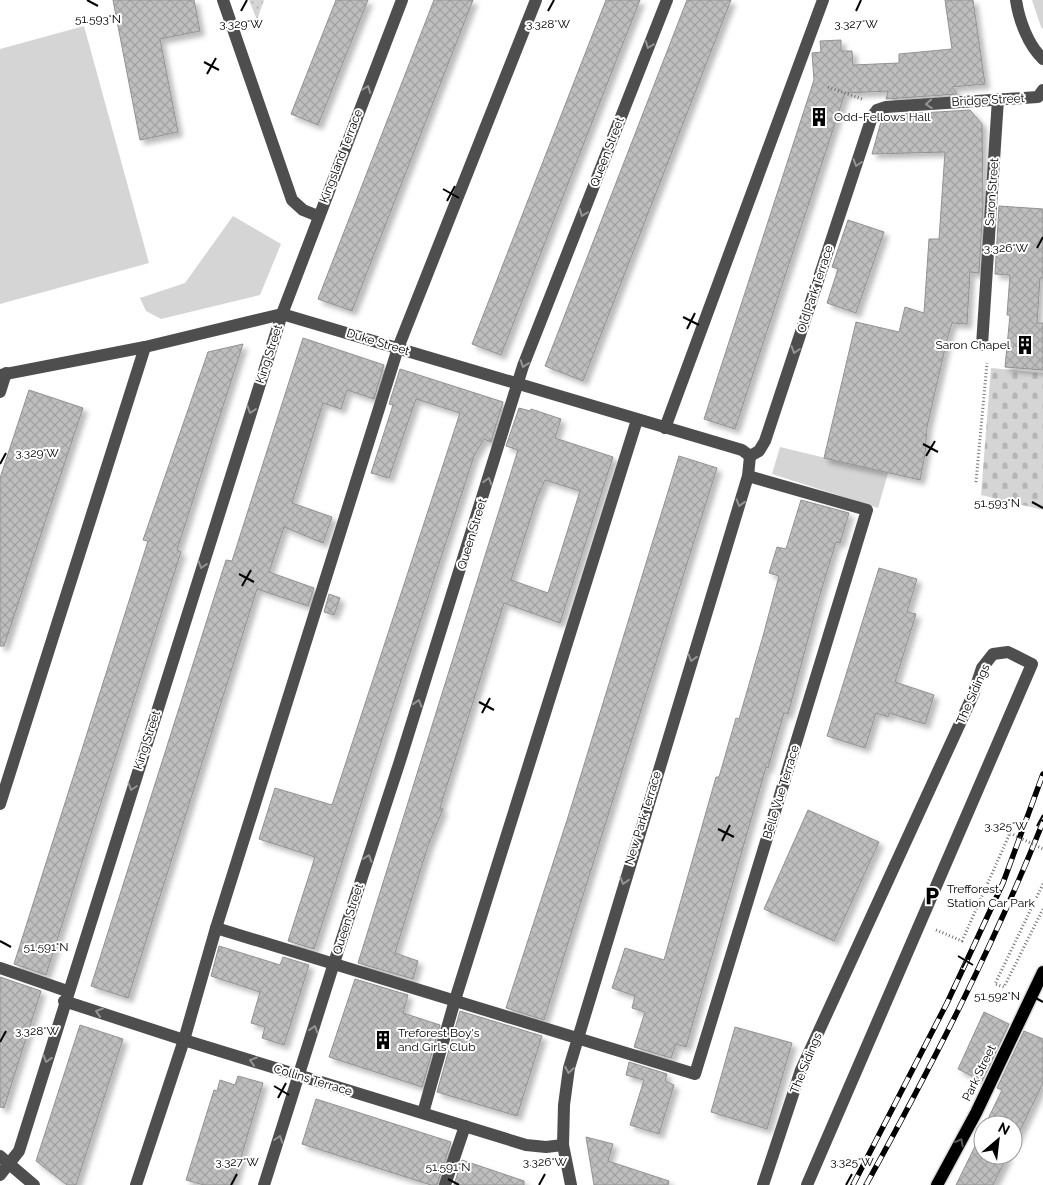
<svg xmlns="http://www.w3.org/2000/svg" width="1043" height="1185" viewBox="0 0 1043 1185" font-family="Raleway,sans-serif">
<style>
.green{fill:#d5d5d5}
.cemetery{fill:url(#cemetery-stones)}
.garden{fill:url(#garden-dots)}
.building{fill:url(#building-cross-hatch);stroke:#929292;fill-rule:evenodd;filter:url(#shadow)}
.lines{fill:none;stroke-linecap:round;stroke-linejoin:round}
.major-casing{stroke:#dbdbdb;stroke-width:15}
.path{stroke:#707070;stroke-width:3;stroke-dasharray:1 2.5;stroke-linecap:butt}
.minor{stroke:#4e4e4e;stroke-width:12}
.major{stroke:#000;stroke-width:12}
.rail-casing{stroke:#000;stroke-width:5.5}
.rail{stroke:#fff;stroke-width:4;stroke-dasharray:11;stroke-linecap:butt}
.path-bridge{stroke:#707070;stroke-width:3;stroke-dasharray:1 2.5;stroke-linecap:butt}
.oneway{stroke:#959595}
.oneway2{stroke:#595959}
.ticks{fill:none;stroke:#000;stroke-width:2}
.labels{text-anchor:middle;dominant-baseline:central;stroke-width:4;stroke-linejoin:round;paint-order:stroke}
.street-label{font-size:12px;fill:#000;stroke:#fff}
.poi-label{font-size:12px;fill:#000;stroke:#fff;text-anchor:start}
.ticks-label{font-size:12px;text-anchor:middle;fill:#000;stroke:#fff;stroke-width:4;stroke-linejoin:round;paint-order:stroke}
</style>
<defs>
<pattern id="cemetery-stones" width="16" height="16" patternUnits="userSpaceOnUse" patternTransform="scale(1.25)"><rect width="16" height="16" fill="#d5d5d5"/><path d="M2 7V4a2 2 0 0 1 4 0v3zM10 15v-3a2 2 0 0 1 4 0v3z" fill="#b5b5b5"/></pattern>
<pattern id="garden-dots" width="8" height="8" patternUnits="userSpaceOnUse" patternTransform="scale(1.25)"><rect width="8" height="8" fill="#d5d5d5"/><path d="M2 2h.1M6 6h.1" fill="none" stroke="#b5b5b5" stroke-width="1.8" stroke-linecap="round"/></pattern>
<pattern id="building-cross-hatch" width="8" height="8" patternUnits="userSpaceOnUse" patternTransform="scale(1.25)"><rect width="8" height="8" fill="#bebebe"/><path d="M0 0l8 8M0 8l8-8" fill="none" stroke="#a2a2a2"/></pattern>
<filter id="shadow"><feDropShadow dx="4.5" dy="4.5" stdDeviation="2.5" flood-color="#0004"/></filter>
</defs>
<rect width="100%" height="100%" fill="#fff"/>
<!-- green -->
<g class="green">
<path d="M1032 0H1043V29L1041 27Z"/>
<path d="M84 26 149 263 0 304V49Z"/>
<path d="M233 216 281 244 260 295 161 319 146 311 140 298 185 283Z"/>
<path d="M780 447 888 473 878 508 772 474Z"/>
</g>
<!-- cemetery -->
<path class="cemetery" d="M991 368 1043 373V510L981 495Z"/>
<!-- garden -->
<path class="garden" d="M249 0H264L257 20Z"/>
<!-- building -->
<g class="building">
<path d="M113 0H194L200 31 160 39 178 132 140 140Z"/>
<path d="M336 0H368L318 125 291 114Z"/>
<path d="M434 0H473L352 311 318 299Z"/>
<path d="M606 0H640L501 355 472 344Z"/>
<path d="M687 0H731L583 381 545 366Z"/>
<path d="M945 0H973L985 84 952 87 957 94 886 99 888 91 845 93 735 429 704 419 814 80 812 53 821 52 820 41 841 40V51H852L853 65 899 63V54L952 49Z"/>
<path d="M970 110 982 124 983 204 979 273 970 272 967 324 952 323 947 340 927 427 925 454 920 480 824 458 856 322 899 332 905 307 924 313 929 239H939L945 152 872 154 882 118 888 115Z"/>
<path d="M999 206 1043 209V278H1040L1037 323H1043V370L1005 367 1010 315H1007L1010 275 995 274Z"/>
<path d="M848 220 884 232 856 313 827 303 838 269 832 267Z"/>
<path d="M303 338 384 365 374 399 347 390 341 409 323 403 292 503 332 517 323 543 284 527 269 572 314 588 308 606 257 589 128 998 91 986 226 560 232 561Z"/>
<path d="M243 344 177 550 181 552 46 975 14 964 148 541 143 540 208 352Z"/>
<path d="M400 369 503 402 491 442 484 439 474 456 314 949 288 941 315 857 259 839 275 788 332 805 460 413 416 399 389 478 371 473 393 405 389 404Z"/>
<path d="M29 390 83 408 4 646H0V478Z"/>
<path d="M519 408 530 411 531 409 561 419 555 438 613 457 560 623 504 603 440 808 443 809 428 846 395 953 418 961 413 979 358 963 518 450 506 446ZM545 480 580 491 548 593 511 580 537 498Z"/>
<path d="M679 456 717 468 544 1020 506 1008 568 817Z"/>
<path d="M801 500 849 513 840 543 836 542 819 598 788 714 784 713 768 768 766 767 686 1047 676 1044 671 1058 634 1047 645 1012 632 1008 635 996 612 988 625 948 664 960 716 777H719L736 718 739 719 763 636 779 576 769 573 777 547 786 549Z"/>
<path d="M879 568 917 579 907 612 916 614 895 682 934 695 925 724 889 713 888 717 876 713 865 748 827 736Z"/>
<path d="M329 594 340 598 334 615 324 612Z"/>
<path d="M808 810 879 842 834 941 764 909Z"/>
<path d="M219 946 280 965 283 957 309 965 284 1045 262 1038 265 1027 251 1023 260 992 211 976Z"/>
<path d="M0 977 41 991 4 1108 0 1107Z"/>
<path d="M355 979 408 995 403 1013 440 1025 422 1087 329 1057Z"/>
<path d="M460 1011 542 1036 517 1116 437 1092Z"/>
<path d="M984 1012 1009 1024 982 1081 958 1069Z"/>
<path d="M80 1025 123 1039 76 1185H67L36 1161Z"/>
<path d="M735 1027 792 1043 767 1129 711 1112Z"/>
<path d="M1024 1031 1043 1039V1083L1013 1145V1125H985L1002 1090 997 1088Z"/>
<path d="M629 1062 667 1074 665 1081 674 1085 659 1134 630 1125 644 1080 626 1075Z"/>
<path d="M238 1076 263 1083 233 1185H204L186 1180 214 1090 217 1091 220 1080 235 1085Z"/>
<path d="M316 1099 451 1142 437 1185H431L302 1144Z"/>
<path d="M983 1130V1155H1008L993 1185H956Z"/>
<path d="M586 1137 613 1144 608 1161 669 1181 668 1185H594Z"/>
<path d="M462 1160 524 1181V1185H454Z"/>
</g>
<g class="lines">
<!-- major casing -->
<g class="major-casing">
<path id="major" d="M937 1185 976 1113 1043 972"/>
</g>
<!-- path -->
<g class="path">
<path d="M828 87 862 99"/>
<path d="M976 482 987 363"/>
<path d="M1043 884 995 984 1004 987 1043 909"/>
<path d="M936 930 962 941 1010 833"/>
</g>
<!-- minor -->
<g class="minor">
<path d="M223 0 292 200 303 210 318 216"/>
<path d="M1016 0C1019 20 1028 45 1043 59"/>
<path d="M982 345 998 99"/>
<path d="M0 375 145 347 282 314 742 450 750 456"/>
<path d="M0 392 6 373"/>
<path d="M665 428 823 0"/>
<path d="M750 456 759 451 765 441 872 117 877 110 886 107 1038 97 1043 90"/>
<path d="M0 804 145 347"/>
<path d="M216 928 695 1074 867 510 748 476"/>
<path d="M0 968 67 991"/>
<path d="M64 1001 184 1040 526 1145 546 1147 563 1145"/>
<path d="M423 1113 455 1000 637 420"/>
<path d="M0 1156 34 1185"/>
<path d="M0 1175 19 1151 282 314 402 0"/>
<path d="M136 1185 184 1040 216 928 398 348 536 0"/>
<path d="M264 1185 334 963 399 764 523 366 667 0"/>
<path d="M445 1185 465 1126"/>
<path d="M571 1185 563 1145 564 1105 569 1068 748 476 750 456"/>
<path d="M763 1185 801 1070 973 695 982 668 993 654 1008 652 1032 664 807 1185"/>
</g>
<!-- major -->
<use href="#major" class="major"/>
<!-- rail casing -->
<g class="rail-casing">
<g id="rail">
<path d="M853 1185 947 1003 1003 883 1043 774"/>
<path d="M866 1185C931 1067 993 947 1043 822"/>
</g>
</g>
<!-- rail -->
<use href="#rail" class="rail"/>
<!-- path-bridge -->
<path class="path-bridge" d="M1010 833 1043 849"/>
</g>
<!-- one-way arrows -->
<defs><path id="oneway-chevron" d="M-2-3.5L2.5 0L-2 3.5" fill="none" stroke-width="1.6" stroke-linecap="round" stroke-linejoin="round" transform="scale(1.25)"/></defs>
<g class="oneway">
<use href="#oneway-chevron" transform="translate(649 45) rotate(111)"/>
<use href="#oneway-chevron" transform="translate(367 89) rotate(-69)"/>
<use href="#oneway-chevron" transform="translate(929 104) rotate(176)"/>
<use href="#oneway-chevron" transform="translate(857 163) rotate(108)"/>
<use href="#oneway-chevron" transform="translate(583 213) rotate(111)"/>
<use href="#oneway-chevron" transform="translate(795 350) rotate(108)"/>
<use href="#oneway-chevron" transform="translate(524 364) rotate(109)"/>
<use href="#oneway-chevron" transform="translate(251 410) rotate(108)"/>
<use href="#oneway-chevron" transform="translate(488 481) rotate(-73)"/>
<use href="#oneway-chevron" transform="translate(740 503) rotate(107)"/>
<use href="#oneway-chevron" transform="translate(202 565) rotate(108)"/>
<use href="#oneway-chevron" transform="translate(692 658) rotate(107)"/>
<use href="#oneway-chevron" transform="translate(418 703) rotate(-73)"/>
<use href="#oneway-chevron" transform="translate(132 787) rotate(108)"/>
<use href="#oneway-chevron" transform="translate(368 858) rotate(-72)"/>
<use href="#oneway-chevron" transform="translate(624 881) rotate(107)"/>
<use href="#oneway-chevron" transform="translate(99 1012) rotate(-162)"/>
<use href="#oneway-chevron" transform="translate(314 1029) rotate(-73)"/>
<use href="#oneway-chevron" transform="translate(47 1059) rotate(107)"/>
<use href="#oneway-chevron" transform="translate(253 1061) rotate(-163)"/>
<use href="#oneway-chevron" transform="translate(569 1070) rotate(99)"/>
<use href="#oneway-chevron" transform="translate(279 1139) rotate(-72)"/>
</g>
<use class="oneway2" href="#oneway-chevron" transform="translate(960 1142) rotate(-62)"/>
<!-- ticks -->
<path class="ticks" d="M87 0 98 6M241 11 247 0M548 11 554 0M856 11 861 0M204 62 219 70M207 74 216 58M443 189 459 198M447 201 455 186M1037 248 1043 237M683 317 699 325M687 329 695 313M923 444 938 452M926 456 935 441M0 464 6 453M1032 502 1043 508M239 574 254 582M242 586 251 570M479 702 494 710M482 713 490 698M1037 826 1043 815M718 829 734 837M722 841 730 825M0 941 11 947M958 956 973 965M962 968 970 953M1032 996 1043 1002M0 1042 6 1031M274 1086 289 1095M278 1098 286 1083M448 1179 459 1185M231 1185 237 1174M539 1185 545 1174M846 1185 852 1174"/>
<!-- icons -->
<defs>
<g id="building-bare" transform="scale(1.5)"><path d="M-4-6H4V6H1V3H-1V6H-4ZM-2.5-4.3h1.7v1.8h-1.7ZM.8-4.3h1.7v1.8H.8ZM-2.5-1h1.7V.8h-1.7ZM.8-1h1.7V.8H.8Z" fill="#000" stroke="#fff" stroke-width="2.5" paint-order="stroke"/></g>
<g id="parking-bare" transform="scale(1.5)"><path d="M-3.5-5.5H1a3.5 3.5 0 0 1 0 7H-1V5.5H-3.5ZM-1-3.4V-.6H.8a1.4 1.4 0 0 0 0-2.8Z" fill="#000" stroke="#fff" stroke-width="2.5" paint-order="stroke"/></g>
</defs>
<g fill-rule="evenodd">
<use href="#building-bare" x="819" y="117"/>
<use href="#building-bare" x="1025" y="345"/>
<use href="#parking-bare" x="932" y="896"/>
<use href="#building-bare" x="383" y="1040"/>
</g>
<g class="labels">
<!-- street labels -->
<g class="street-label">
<text transform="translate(988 100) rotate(-3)">Bridge Street</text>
<text transform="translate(607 152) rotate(-69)">Queen Street</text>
<text transform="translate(341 156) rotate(-69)">Kingsland Terrace</text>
<text transform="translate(992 192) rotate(-86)">Saron Street</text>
<text transform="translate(815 289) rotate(-72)">Old Park Terrace</text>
<text transform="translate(378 342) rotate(17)">Duke Street</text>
<text transform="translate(269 354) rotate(-72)">King Street</text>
<text transform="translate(472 534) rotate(-73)">Queen Street</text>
<text transform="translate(973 694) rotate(-66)">The Sidings</text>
<text transform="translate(147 740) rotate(-72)">King Street</text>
<text transform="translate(781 792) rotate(-73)">Belle Vue Terrace</text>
<text transform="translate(643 818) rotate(-73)">New Park Terrace</text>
<text transform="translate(348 919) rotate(-72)">Queen Street</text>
<text transform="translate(806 1063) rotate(-68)">The Sidings</text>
<text transform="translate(979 1073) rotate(-64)">Park Street</text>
<text transform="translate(313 1080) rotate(17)">Collins Terrace</text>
</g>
<!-- poi labels -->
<g class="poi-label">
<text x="834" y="117">Odd-Fellows Hall</text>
<text x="1010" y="345" text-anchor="end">Saron Chapel</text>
<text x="947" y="889">Trefforest<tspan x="947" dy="14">Station Car Park</tspan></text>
<text x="398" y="1033">Treforest Boy's<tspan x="398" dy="14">and Girls Club</tspan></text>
</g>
</g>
<g class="ticks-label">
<text x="98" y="23">51.593°N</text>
<text x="241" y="28">3.329°W</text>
<text x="548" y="28">3.328°W</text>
<text x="856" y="28">3.327°W</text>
<text x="1006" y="252">3.326°W</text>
<text x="37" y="457">3.329°W</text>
<text x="997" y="507">51.593°N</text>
<text x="1006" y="830">3.325°W</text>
<text x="46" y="951">51.591°N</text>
<text x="997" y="1000">51.592°N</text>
<text x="37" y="1035">3.328°W</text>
<text x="237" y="1166">3.327°W</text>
<text x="545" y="1166">3.326°W</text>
<text x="852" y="1166">3.325°W</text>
<text x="448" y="1171">51.591°N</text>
</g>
<!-- north arrow -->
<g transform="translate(998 1140) rotate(28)"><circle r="24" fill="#ffffff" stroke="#999999"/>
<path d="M0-4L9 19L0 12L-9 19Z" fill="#000000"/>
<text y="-8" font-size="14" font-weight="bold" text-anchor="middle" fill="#000000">N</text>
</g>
</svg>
